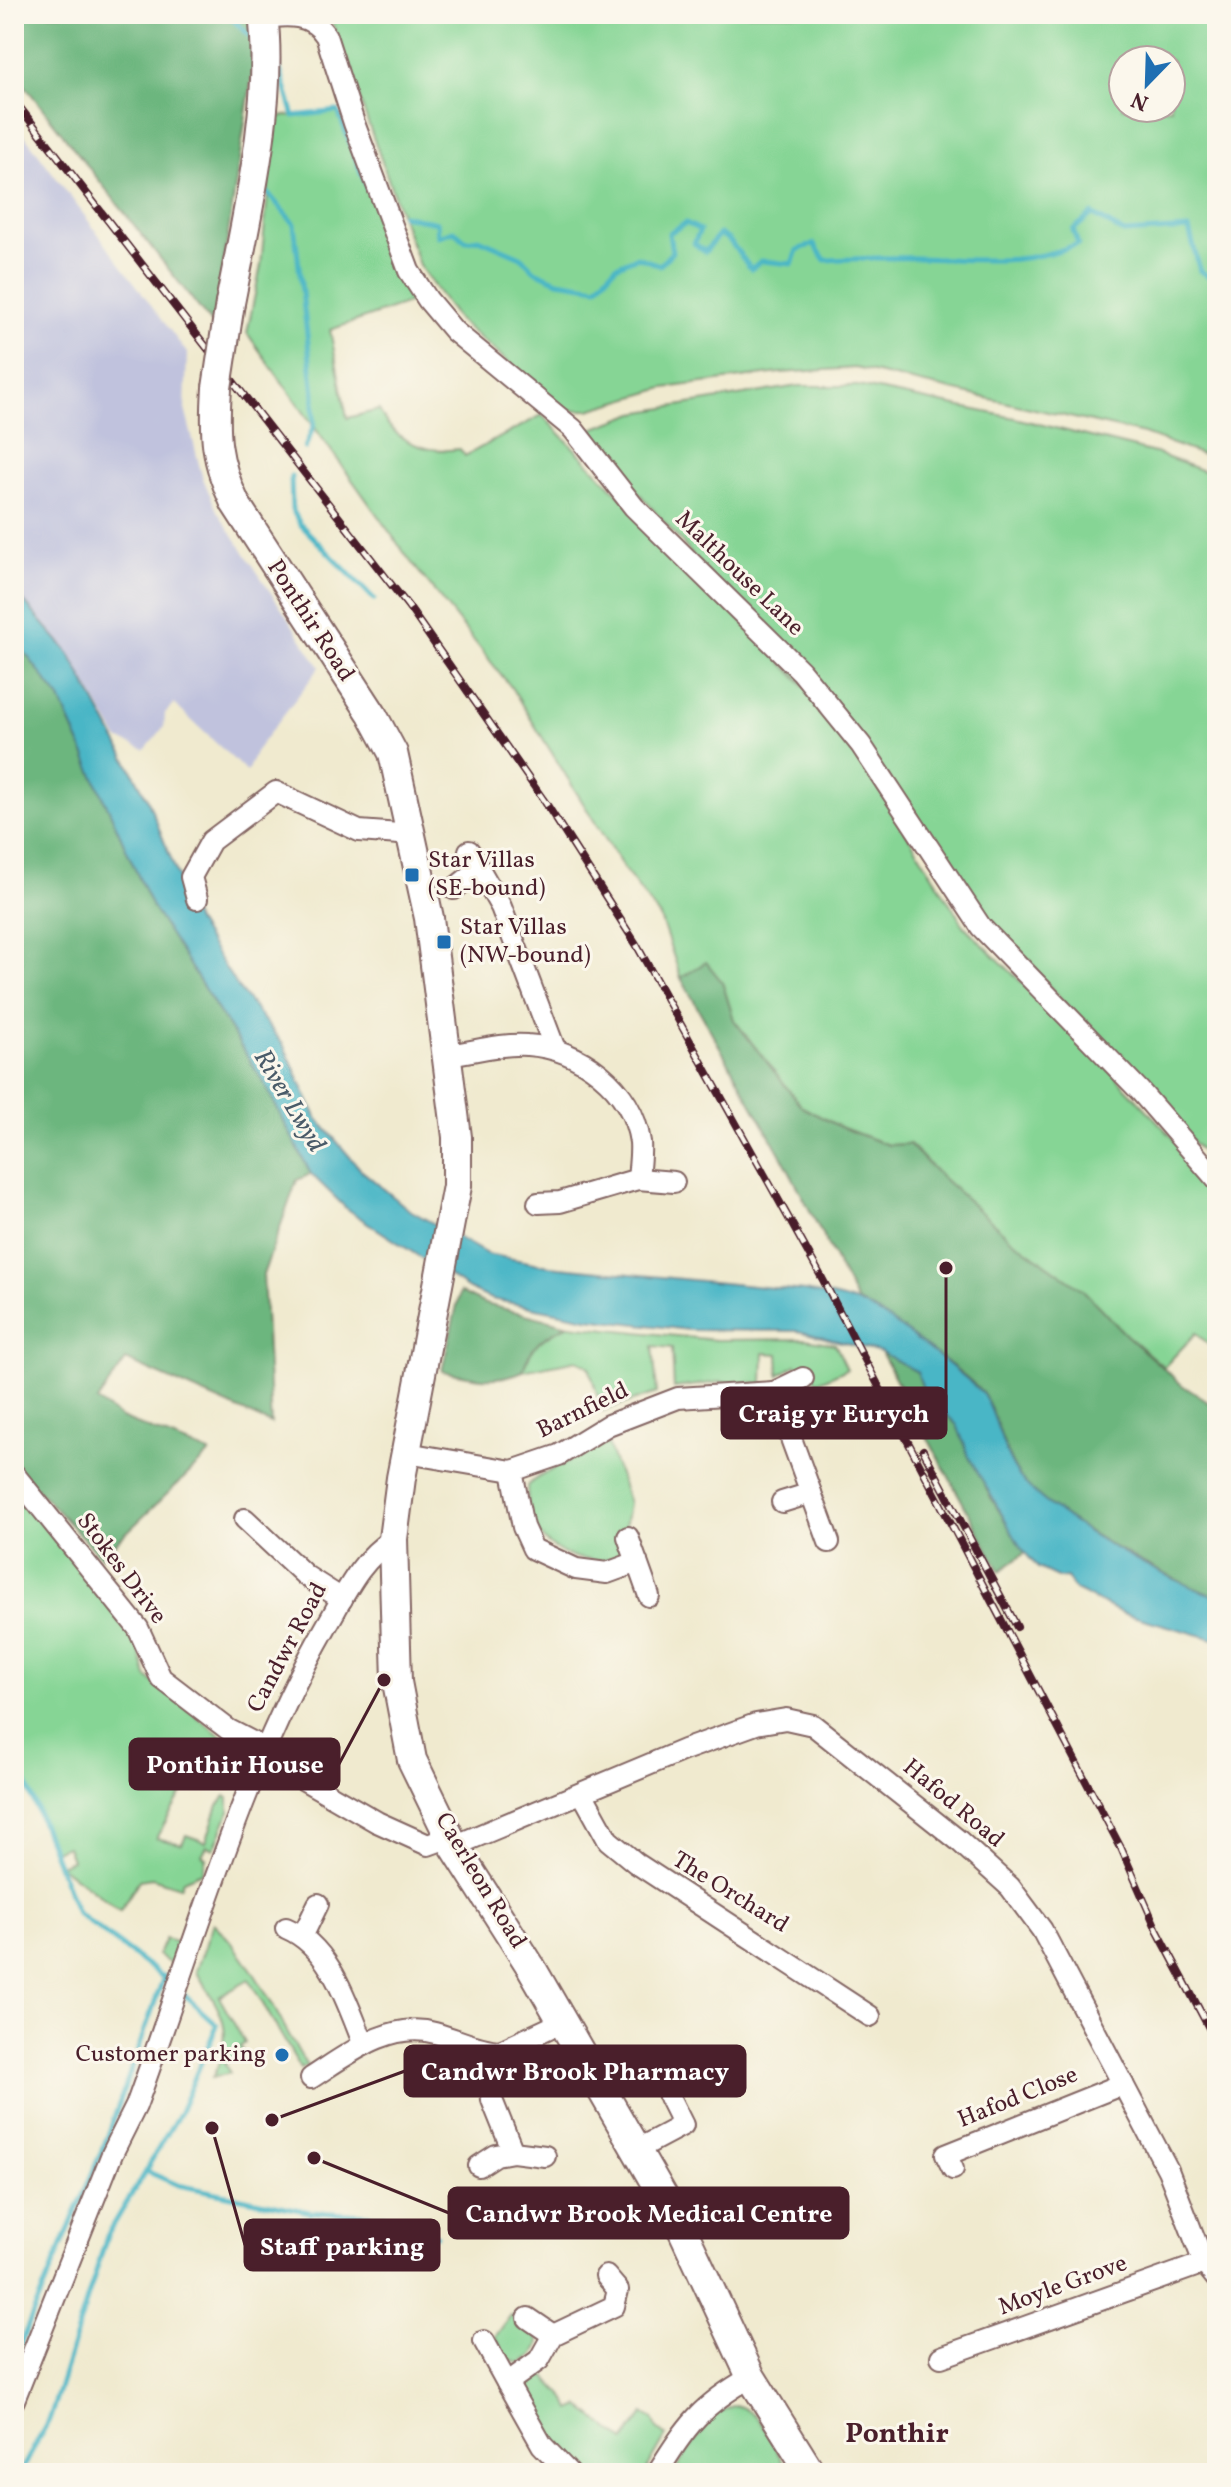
<svg xmlns="http://www.w3.org/2000/svg" width="1231" height="2487" viewBox="0 0 1231 2487" font-family="Vollkorn,serif">
<style>
.industrial{fill:#c0c2dd}
.green{fill:#86d595;stroke:#687a60;stroke-width:2;fill-rule:evenodd}
.forest{fill:#6cb67e;stroke:#5b6a54;stroke-width:2}
.water{fill:#4ab6c6;stroke:#4a6a78;stroke-width:2}
.lines{fill:none;stroke-linecap:round;stroke-linejoin:round}
.stream{stroke:#4ab6c6;stroke-width:5}
.minor-casing{stroke:#846664;stroke-width:24}
.secondary-casing{stroke:#846664;stroke-width:32}
.minor{stroke:#fff;stroke-width:20}
.secondary{stroke:#fff;stroke-width:28}
.rail-casing{stroke:#4a1f2b;stroke-width:8}
.rail{stroke:#fbf7ec;stroke-width:5;stroke-dasharray:15;stroke-linecap:butt}
.secondary-bridge-casing{stroke:#846664;stroke-width:32;stroke-linecap:butt}
.secondary-bridge{stroke:#fff;stroke-width:28}
.poi-dot{fill:#1f6fb2;stroke:#fbf7ec;stroke-width:3}
.labels{text-anchor:middle;dominant-baseline:central;stroke-width:6;stroke-linejoin:round;paint-order:stroke}
.street-label{font-size:24px;fill:#4a1f2b;stroke:#fbf7ec}
.poi-label{font-size:24px;fill:#4a1f2b;stroke:#fbf7ec;text-anchor:start}
.water-label{font-size:26px;font-style:italic;fill:#4a5b69;stroke:#fbf7ec}
.quarter-label{font-size:28px;font-weight:bold;fill:#4a1f2b;stroke:#fbf7ec}
.leader{fill:none;stroke:#4a1f2b;stroke-width:3}
.callout-dot{fill:#4a1f2b;stroke:#fbf7ec;stroke-width:3}
.callout{fill:#4a1f2b;stroke:#4a1f2b;stroke-width:3}
.callout-label{font-size:26px;text-anchor:middle;font-weight:bold;fill:#fff}
</style>
<rect width="100%" height="100%" fill="#fbf7ec"/>
<filter id="ink" filterUnits="userSpaceOnUse"><feTurbulence type="fractalNoise" baseFrequency=".0125" numOctaves="2"/><feDisplacementMap in="SourceGraphic" scale="16" xChannelSelector="R" yChannelSelector="G"/><feConvolveMatrix kernelMatrix="1 2 1 2 8 2 1 2 1" color-interpolation-filters="sRGB"/></filter>
<filter id="wash" filterUnits="userSpaceOnUse"><feTurbulence type="fractalNoise" baseFrequency=".006" numOctaves="4" result="noise"/><feDisplacementMap in="SourceGraphic" scale="32" xChannelSelector="R" yChannelSelector="G"/><feGaussianBlur stdDeviation="1.8" result="paint"/><feColorMatrix in="noise" values="0 0 0 0 0 0 0 0 0 0 0 0 0 0 0 0 0 1.4 0 .05"/><feComposite in="paint" operator="in"/></filter>
<g filter="url(#wash)">
<rect width="100%" height="100%" fill="#f0eacf"/>
<!-- industrial -->
<path class="industrial" d="M14 121 187 353 185 409 202 476 217 511 320 667 255 752 247 772 174 704 165 713 164 727 145 750 118 739 69 653 14 590Z"/>
<!-- green -->
<g class="green">
<path d="M329 14H1217V460L1144 434 855 368 780 373 664 388 589 410H565L457 319 419 265ZM1123 60H1171V108H1123Z"/>
<path d="M338 111 414 294 411 302 330 330 347 418 379 410C394 442 427 454 460 449L465 456 542 415 811 693 880 790 964 926 1090 1049 1189 1155 1217 1190V1352L1196 1333 1164 1367 1125 1334 1083 1290 1011 1239 940 1176 910 1144 888 1145 840 1127 802 1107 734 1020 722 982 706 962 681 978 660 917 624 869 511 687 411 562 247 333 261 265 275 117Z"/>
<path d="M798 386H858L1015 418 1155 453 1217 476V1168L984 916 911 808 607 456 592 429 635 413Z"/>
<path d="M569 1325 716 1340 805 1339 835 1344 847 1369 818 1382 796 1365 779 1375 778 1354 764 1353 763 1383 720 1382 674 1388 672 1348 653 1346 657 1393 602 1411 589 1367 577 1360 523 1371C530 1345 545 1335 569 1325Z"/>
<path d="M607 1441 629 1503 621 1554C597 1568 557 1557 540 1535 529 1521 527 1503 527 1486 535 1475 590 1452 607 1441Z"/>
<path d="M14 1488 135 1637 147 1677 251 1760 246 1771 215 1756 199 1764 156 1838 182 1844 186 1835 206 1842 218 1805 226 1796 229 1798V1812L214 1849 207 1846 202 1855 206 1858 202 1872 183 1880 180 1887 152 1878 139 1880 120 1911 59 1865 72 1860 67 1846 54 1851 21 1769 14 1761Z"/>
<path d="M213 1923C254 1960 278 2019 307 2066L301 2069 249 1980 219 1997 245 2043 240 2047 243 2051 224 2064 230 2073 212 2078C237 2030 222 2014 196 1971Z"/>
<path d="M165 1939 186 1945 177 1969 158 1955Z"/>
<path d="M511 2315 538 2338 539 2344 534 2355 521 2363 508 2360 495 2337Z"/>
<path d="M542 2373 566 2398 571 2410 580 2406 624 2441 644 2413 653 2419 657 2429 666 2436 645 2473H587L553 2438 525 2392 526 2386Z"/>
<path d="M735 2405C763 2411 775 2449 788 2473H673L714 2415Z"/>
</g>
<!-- forest -->
<g class="forest">
<path d="M14 14H251L253 69 214 327 14 72Z"/>
<path d="M14 638 60 699 151 905 263 1081 311 1174 297 1180 263 1275 271 1424 126 1360 97 1401 121 1418 210 1453 101 1557 14 1465Z"/>
<path d="M706 962 722 982 734 1020 802 1107 840 1127 888 1145 909 1144 940 1176 1011 1239 1083 1290 1125 1334 1182 1385 1217 1408V1597C1172 1581 1046 1515 1020 1477 1002 1452 997 1413 983 1394 965 1371 902 1331 876 1312L857 1302 788 1168 681 978Z"/>
<path d="M460 1292 485 1304 569 1325C545 1335 530 1345 523 1371 494 1384 472 1377 442 1371Z"/>
<path d="M881 1352 917 1372 925 1394 957 1425 990 1496 1025 1553 1000 1571Z"/>
</g>
<!-- water -->
<path class="water" d="M14 590 69 653 147 798 196 922 238 988 283 1044 316 1117 361 1170 408 1209 487 1254 549 1266 804 1291C828 1295 851 1299 873 1310 891 1319 974 1381 984 1396 1001 1423 1001 1458 1025 1483 1063 1524 1164 1578 1217 1597V1640L1122 1613 1075 1590 1067 1577 1059 1578 1038 1568 1021 1548 969 1457 957 1425 925 1394 917 1372 881 1352 798 1331 689 1330 587 1318 491 1299 469 1289 348 1210 311 1174 263 1081 151 905 60 699 14 638Z"/>
<g class="lines">
<!-- stream -->
<g class="stream">
<path d="M227 14 251 37"/>
<path d="M278 63 294 116 338 111 367 188"/>
<path d="M268 193 294 224 314 394V425L305 448"/>
<path d="M402 215 437 223 438 236 454 231 466 241 479 239 521 257 535 271 558 281 597 287 616 266 637 257 660 265 672 252 669 233 686 223 700 230 694 243 705 252 719 234 729 240 751 269 761 261 792 264 797 250 814 244 825 260C856 259 887 257 918 258 979 259 1020 267 1078 244L1073 230 1092 214 1124 233 1189 229 1200 271 1217 282"/>
<path d="M291 476 292 509 300 524 374 599"/>
<path d="M14 1761 21 1769 77 1913 172 1984"/>
<path d="M146 2171 178 2185 310 2212 384 2216 436 2235"/>
<path d="M14 2359 107 2138 164 1976"/>
<path d="M20 2473 50 2418 107 2236 180 2112 217 2025 182 1993"/>
</g>
</g>
</g>
<g filter="url(#ink)">
<g class="lines">
<!-- minor casing -->
<g class="minor-casing">
<g id="minor">
<path d="M263 18C288 15 311 13 326 36L354 123 409 271 428 300 454 331 573 429 634 507 801 671 861 745 981 927 1140 1091 1217 1180"/>
<path d="M469 851 501 907 555 1049"/>
<path d="M454 889 478 870"/>
<path d="M197 899 191 877 211 841 276 792 359 831 413 835"/>
<path d="M447 1055C472 1052 502 1043 527 1045 579 1048 632 1087 640 1142 641 1153 639 1167 638 1179L560 1202 538 1203"/>
<path d="M638 1179 674 1182"/>
<path d="M774 1392 803 1378"/>
<path d="M407 1453 512 1471 559 1455 608 1425 678 1398 774 1392 829 1542"/>
<path d="M512 1471 523 1527 533 1549 576 1569 607 1573 637 1562"/>
<path d="M14 1474 138 1628 161 1678 229 1730 264 1748"/>
<path d="M782 1502 811 1493"/>
<path d="M245 1519 306 1576 342 1599"/>
<path d="M628 1537 649 1596"/>
<path d="M261 1755 377 1822 428 1845 450 1837"/>
<path d="M582 1793 608 1840 636 1863 870 2016"/>
<path d="M454 1846 684 1750 756 1724 786 1719 813 1725 958 1840 1010 1887 1042 1930 1168 2170 1204 2263 1217 2279"/>
<path d="M286 1928C331 1947 347 2003 364 2045"/>
<path d="M303 1935 318 1904"/>
<path d="M488 2050 492 2100 513 2152 545 2156"/>
<path d="M311 2078C347 2055 390 2020 435 2033 457 2039 478 2050 500 2051L562 2022"/>
<path d="M636 2150 683 2125 669 2097"/>
<path d="M479 2166 496 2155 513 2152"/>
<path d="M953 2169 946 2155 1123 2084"/>
<path d="M528 2318 553 2335"/>
<path d="M484 2341 507 2383"/>
<path d="M941 2357 1204 2263"/>
<path d="M14 2400 112 2154 136 2106C195 1944 241 1775 327 1625 346 1592 361 1559 393 1539"/>
<path d="M569 2473 542 2445 507 2383 539 2360 553 2335 614 2306 618 2290 606 2276"/>
<path d="M657 2473C688 2424 700 2406 751 2377"/>
</g>
</g>
<!-- secondary casing -->
<g class="secondary-casing">
<g id="secondary">
<path d="M230 303C247 214 274 103 263 14"/>
<path d="M217 388C214 434 215 460 235 503L372 714 393 753 429 918 457 1137V1186L401 1478 393 1539 397 1682 412 1760 454 1846 531 1967 683 2231 751 2377 811 2473"/>
</g>
</g>
<!-- minor -->
<use href="#minor" class="minor"/>
<!-- secondary -->
<use href="#secondary" class="secondary"/>
<!-- rail casing -->
<g class="rail-casing">
<g id="rail">
<path d="M14 100 408 606 545 802 636 944 822 1278 1121 1848 1157 1930 1217 2043"/>
<path d="M923 1450 1017 1627"/>
</g>
</g>
<!-- rail -->
<use href="#rail" class="rail"/>
<!-- secondary-bridge casing -->
<g class="secondary-bridge-casing">
<path id="secondary-bridge" d="M217 388 230 303"/>
</g>
<!-- secondary-bridge -->
<use href="#secondary-bridge" class="secondary-bridge"/>
</g>
</g>
<!-- markers -->
<g class="poi-dot">
<rect x="404" y="867" width="16" height="16" rx="4"/>
<rect x="436" y="934" width="16" height="16" rx="4"/>
<circle cx="282" cy="2055" r="8"/>
</g>
<g class="labels">
<!-- street labels -->
<g class="street-label">
<text transform="translate(739 574) rotate(44)">Malthouse Lane</text>
<text transform="translate(310 621) rotate(57)">Ponthir Road</text>
<text transform="translate(583 1411) rotate(-26)">Barnfield</text>
<text transform="translate(121 1569) rotate(53)">Stokes Drive</text>
<text transform="translate(288 1648) rotate(-62)">Candwr Road</text>
<text transform="translate(953 1804) rotate(40)">Hafod Road</text>
<text transform="translate(480 1881) rotate(59)">Caerleon Road</text>
<text transform="translate(730 1893) rotate(32)">The Orchard</text>
<text transform="translate(1018 2098) rotate(-22)">Hafod Close</text>
<text transform="translate(1063 2286) rotate(-20)">Moyle Grove</text>
</g>
<!-- poi labels -->
<g class="poi-label">
<text x="428" y="861">Star Villas<tspan x="428" dy="28">(SE-bound)</tspan></text>
<text x="460" y="928">Star Villas<tspan x="460" dy="28">(NW-bound)</tspan></text>
<text x="266" y="2055" text-anchor="end">Customer parking</text>
</g>
<!-- water labels -->
<g class="water-label">
<text transform="translate(289 1101) rotate(59)">River Lwyd</text>
</g>
<!-- quarter labels -->
<g class="quarter-label">
<text x="897" y="2434">Ponthir</text>
</g>
</g>
<!-- callouts -->
<path class="leader" d="M946 1268L946 1413M384 1680L339 1764M272 2120L405 2071M314 2158L449 2213M212 2128L245 2245"/>
<g class="callout-dot">
<circle cx="946" cy="1268" r="8"/>
<circle cx="384" cy="1680" r="8"/>
<circle cx="272" cy="2120" r="8"/>
<circle cx="314" cy="2158" r="8"/>
<circle cx="212" cy="2128" r="8"/>
</g>
<g class="callout">
<rect x="722" y="1388" width="224" height="50" rx="8"/>
<rect x="130" y="1739" width="209" height="50" rx="8"/>
<rect x="405" y="2046" width="340" height="50" rx="8"/>
<rect x="449" y="2188" width="399" height="50" rx="8"/>
<rect x="245" y="2220" width="194" height="50" rx="8"/>
</g>
<g class="callout-label">
<text x="834" y="1422">Craig yr Eurych</text>
<text x="235" y="1773">Ponthir House</text>
<text x="575" y="2080">Candwr Brook Pharmacy</text>
<text x="649" y="2222">Candwr Brook Medical Centre</text>
<text x="342" y="2255">Staff parking</text>
</g>
<!-- margin -->
<rect width="1231" height="2487" fill="none" stroke="#fbf7ec" stroke-width="48"/>
<!-- north arrow -->
<g transform="translate(1147 84) rotate(203)"><circle r="38" fill="#fbf7ec" stroke="#b4a19f" stroke-width="2"/>
<path d="M0-6L14 30L0 20L-14 30Z" fill="#1f6fb2"/>
<text y="-12" font-size="22" font-weight="bold" text-anchor="middle" fill="#4a1f2b">N</text>
</g>
</svg>
